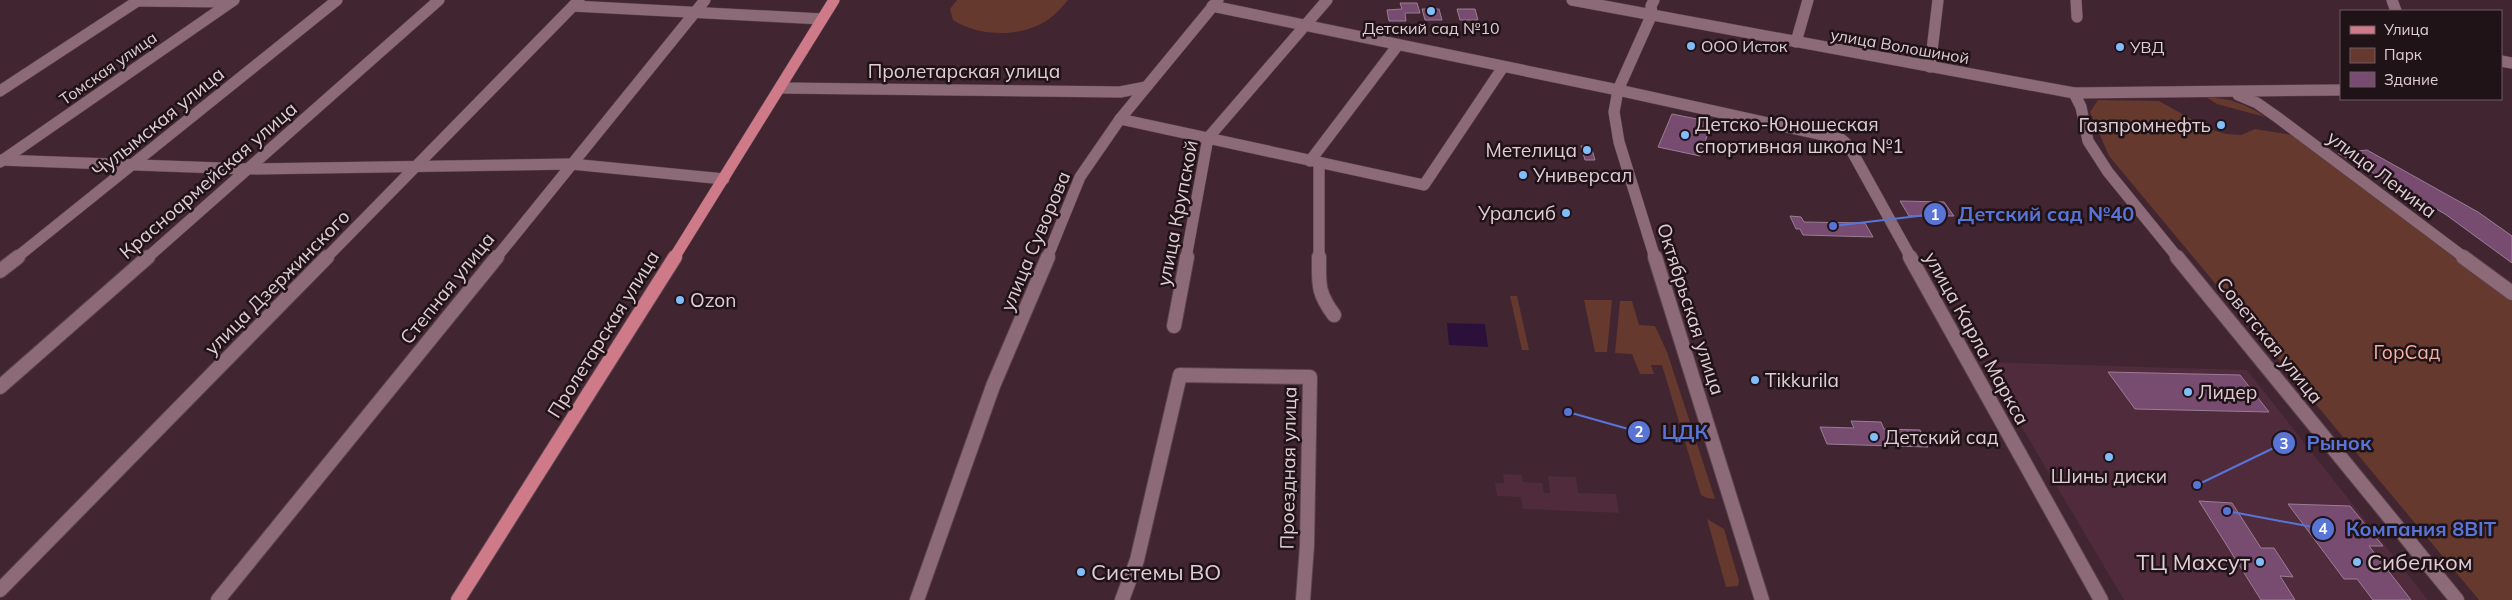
<svg xmlns="http://www.w3.org/2000/svg" width="2512" height="600" viewBox="0 0 2512 600" font-family="Mulish,sans-serif">
<style>
.built{fill:#4f2b3b}
.green{fill:#65392e}
.water{fill:#2b1139}
.building{fill:#774c70;stroke:#997e94}
.lines{fill:none;stroke-linecap:round;stroke-linejoin:round}
.minor-far1-casing{stroke:#5b434d;stroke-width:12}
.minor-casing{stroke:#5b434d;stroke-width:16}
.major-far1-casing{stroke:#5b434d;stroke-width:12}
.major-casing{stroke:#5b434d;stroke-width:16}
.minor-far1{stroke:#8c6a77;stroke-width:11}
.minor{stroke:#8c6a77;stroke-width:14}
.major-far1{stroke:#ce7a88;stroke-width:11}
.major{stroke:#ce7a88;stroke-width:14}
.poi-dot{fill:#81bdfa;stroke:#201318;stroke-width:2}
.labels{text-anchor:middle;dominant-baseline:central;stroke-width:5;stroke-linejoin:round;paint-order:stroke}
.far-poi-label{font-size:16px;fill:#e0cdd4;stroke:#201318;text-anchor:start}
.far-street-label{font-size:16px;fill:#e0cdd4;stroke:#201318}
.street-label{font-size:19px;fill:#e0cdd4;stroke:#201318}
.poi-label{font-size:19px;fill:#e0cdd4;stroke:#201318;text-anchor:start}
.park-label{font-size:19px;fill:#f7b1a0;stroke:#201318}
.near-poi-label{font-size:22px;fill:#e0cdd4;stroke:#201318;text-anchor:start}
.leader{fill:none;stroke:#5874d7;stroke-width:2}
.callout-dot{fill:#5874d7;stroke:#201318;stroke-width:2}
.mark-label{font-size:15px;text-anchor:middle;font-weight:bold;fill:#fff}
.callout-label{font-size:20px;text-anchor:middle;font-weight:bold;fill:#5874d7;stroke:#201318;stroke-width:5;stroke-linejoin:round;paint-order:stroke}
</style>
<rect width="100%" height="100%" fill="#412531"/>
<!-- built -->
<g class="built">
<path d="M1983 362 2247 370 2428 600H2124Z"/>
<path d="M1503 474 1522 475 1523 482 1542 483 1544 493H1550L1548 476 1576 477 1578 493 1616 494 1619 513 1523 509 1521 497 1497 496 1495 483H1504Z"/>
</g>
<!-- green -->
<g class="green">
<path d="M957 0H1068C1062 7 1056 14 1049 19 1022 38 979 37 953 20L950 9Z"/>
<path d="M2206 97C2228 98 2247 104 2265 117L2217 104Z"/>
<path d="M2098 100 2159 101 2209 129 2226 134 2241 135 2255 129 2292 135 2512 300V600H2479L2109 156 2090 112Z"/>
<path d="M1510 296H1517L1529 350H1522Z"/>
<path d="M1584 300H1612L1607 352H1595Z"/>
<path d="M1620 301H1632L1639 325 1655 326 1667 352 1715 499 1707 498 1701 495 1662 365H1651L1654 374H1640L1632 354 1615 353Z"/>
<path d="M1707 519 1724 529 1739 581 1738 586 1726 587Z"/>
</g>
<!-- water -->
<path class="water" d="M1447 323 1485 324 1488 347 1449 345Z"/>
<!-- building -->
<g class="building">
<path d="M1400 3H1417L1420 13H1405L1406 21H1389L1387 10 1402 9Z"/>
<path d="M1422 9H1439L1442 20H1425Z"/>
<path d="M1457 9H1475L1478 20H1460Z"/>
<path d="M1672 114 1712 122 1700 156 1658 147Z"/>
<path d="M1581 146H1591L1595 160H1585Z"/>
<path d="M2367 150 2478 212 2512 236V263L2445 214 2338 153Z"/>
<path d="M1900 201 1944 202 1954 216H1909Z"/>
<path d="M1790 216 1801 217 1804 222 1865 223 1873 237 1803 235 1800 229H1796Z"/>
<path d="M2108 372 2240 375 2269 412 2135 409Z"/>
<path d="M1851 421 1881 422 1884 429 1920 430 1928 447 1827 444 1820 427 1854 428Z"/>
<path d="M2199 501 2232 503 2261 548H2274L2293 577 2280 576 2295 600H2261Z"/>
<path d="M2288 504 2350 506 2383 546H2369L2411 600H2373L2357 579H2344Z"/>
</g>
<g class="lines">
<!-- minor-far1 casing -->
<g class="minor-far1-casing">
<g id="minor-far1">
<path d="M1572 0 2074 93 2341 90"/>
<path d="M1654 0 1651 6 1652 14 1618 90 1614 112 1619 142 1655 258"/>
<path d="M2076 0 2077 17"/>
<path d="M2392 0 2396 11"/>
<path d="M138 1 230 2"/>
<path d="M573 6 822 19"/>
<path d="M1212 6 1618 90 1841 139 1849 146 1911 258"/>
<path d="M1796 42 1808 0"/>
<path d="M2501 61 2512 63"/>
<path d="M1930 67 1938 0"/>
<path d="M781 88 1120 92 1146 87"/>
<path d="M0 91 139 0"/>
<path d="M2074 93 2081 107 2088 141 2108 172 2178 258"/>
<path d="M2238 95 2257 103 2277 117 2465 258"/>
<path d="M1120 119 1424 185 1503 67"/>
<path d="M0 160 247 169 571 164 724 179"/>
<path d="M1310 161 1398 45"/>
<path d="M0 162 234 0"/>
<path d="M1319 162V258"/>
<path d="M16 258 337 0"/>
<path d="M147 258 439 0"/>
<path d="M326 258 579 0"/>
<path d="M496 258 705 0"/>
<path d="M1047 258 1080 177 1120 119 1218 0"/>
<path d="M1186 258 1208 138 1327 0"/>
</g>
</g>
<!-- minor casing -->
<g class="minor-casing">
<g id="minor">
<path d="M1319 257C1319 284 1317 292 1334 315"/>
<path d="M1655 257 1762 600"/>
<path d="M1910 257 2101 600"/>
<path d="M2177 257 2457 600"/>
<path d="M2463 257 2512 293"/>
<path d="M0 271 18 257"/>
<path d="M1174 326 1187 257"/>
<path d="M0 387 148 257"/>
<path d="M0 590 327 257"/>
<path d="M218 600 497 257"/>
<path d="M917 600 993 386 1048 257"/>
<path d="M1122 600 1137 560 1180 375 1310 377 1307 545 1303 600"/>
</g>
</g>
<!-- major-far1 casing -->
<g class="major-far1-casing">
<path id="major-far1" d="M674 258 834 0"/>
</g>
<!-- major casing -->
<g class="major-casing">
<path id="major" d="M458 600 675 257"/>
</g>
<!-- minor-far1 -->
<use href="#minor-far1" class="minor-far1"/>
<!-- minor -->
<use href="#minor" class="minor"/>
<!-- major-far1 -->
<use href="#major-far1" class="major-far1"/>
<!-- major -->
<use href="#major" class="major"/>
</g>
<!-- markers -->
<g class="poi-dot">
<circle cx="1431" cy="11" r="5"/>
<circle cx="1691" cy="46" r="5"/>
<circle cx="2120" cy="47" r="5"/>
<circle cx="2221" cy="125" r="5"/>
<circle cx="1685" cy="135" r="5"/>
<circle cx="1587" cy="150" r="5"/>
<circle cx="1523" cy="175" r="5"/>
<circle cx="1566" cy="213" r="5"/>
<circle cx="680" cy="300" r="5"/>
<circle cx="1755" cy="380" r="5"/>
<circle cx="2188" cy="392" r="5"/>
<circle cx="1874" cy="437" r="5"/>
<circle cx="2109" cy="457" r="5"/>
<circle cx="2260" cy="562" r="5"/>
<circle cx="2357" cy="562" r="5"/>
<circle cx="1081" cy="572" r="5"/>
</g>
<g class="labels">
<!-- far-poi labels -->
<g class="far-poi-label">
<text x="1431" y="28" text-anchor="middle">Детский сад №10</text>
<text x="1701" y="46">ООО Исток</text>
<text x="2130" y="47">УВД</text>
</g>
<!-- far-street labels -->
<g class="far-street-label">
<text transform="translate(1900 46) rotate(10)">улица Волошиной</text>
<text transform="translate(108 68) rotate(-35)">Томская улица</text>
</g>
<!-- street labels -->
<g class="street-label">
<text x="964" y="71">Пролетарская улица</text>
<text transform="translate(158 122) rotate(-39)">Чулымская улица</text>
<text transform="translate(2382 174) rotate(37)">улица Ленина</text>
<text transform="translate(208 180) rotate(-41)">Красноармейская улица</text>
<text transform="translate(1177 213) rotate(-79)">улица Крупской</text>
<text transform="translate(1035 241) rotate(-67)">улица Суворова</text>
<text transform="translate(277 282) rotate(-45)">улица Дзержинского</text>
<text transform="translate(447 288) rotate(-51)">Степная улица</text>
<text transform="translate(1691 309) rotate(72)">Октябрьская улица</text>
<text transform="translate(603 334) rotate(-58)">Пролетарская улица</text>
<text transform="translate(1977 338) rotate(61)">улица Карла Маркса</text>
<text transform="translate(2270 340) rotate(51)">Советская улица</text>
<text transform="translate(1288 468) rotate(-89)">Проездная улица</text>
</g>
<!-- poi labels -->
<g class="poi-label">
<text x="1695" y="124">Детско-Юношеская<tspan x="1695" dy="22">спортивная школа №1</tspan></text>
<text x="2211" y="125" text-anchor="end">Газпромнефть</text>
<text x="1577" y="150" text-anchor="end">Метелица</text>
<text x="1533" y="175">Универсал</text>
<text x="1556" y="213" text-anchor="end">Уралсиб</text>
<text x="690" y="300">Ozon</text>
<text x="1765" y="380">Tikkurila</text>
<text x="2198" y="392">Лидер</text>
<text x="1884" y="437">Детский сад</text>
<text x="2109" y="476" text-anchor="middle">Шины диски</text>
</g>
<!-- park labels -->
<g class="park-label">
<text x="2407" y="352">ГорСад</text>
</g>
<!-- near-poi labels -->
<g class="near-poi-label">
<text x="2250" y="562" text-anchor="end">ТЦ Махсут</text>
<text x="2367" y="562">Сибелком</text>
<text x="1091" y="572">Системы ВО</text>
</g>
</g>
<!-- callouts -->
<path class="leader" d="M1833 226L1935 214M1568 412L1639 432M2197 485L2284 443M2227 511L2323 529"/>
<g class="callout-dot">
<circle cx="1833" cy="226" r="5"/>
<circle cx="1568" cy="412" r="5"/>
<circle cx="2197" cy="485" r="5"/>
<circle cx="2227" cy="511" r="5"/>
<circle cx="1935" cy="214" r="12"/>
<circle cx="1639" cy="432" r="12"/>
<circle cx="2284" cy="443" r="12"/>
<circle cx="2323" cy="529" r="12"/>
</g>
<g class="mark-label">
<text x="1935" y="220">1</text>
<text x="1639" y="437">2</text>
<text x="2284" y="449">3</text>
<text x="2323" y="534">4</text>
</g>
<g class="callout-label">
<text x="2046" y="221">Детский сад №40</text>
<text x="1685" y="439">ЦДК</text>
<text x="2339" y="450">Рынок</text>
<text x="2421" y="536">Компания 8BIT</text>
</g>
<!-- legend -->
<rect x="2340" y="10" width="162" height="90" fill="#201318" stroke="#6d5d63"/>
<rect x="2350" y="26" width="25" height="8" fill="#ce7a88" stroke="#6d5d63"/>
<text x="2384" y="35" font-size="15" fill="#e0cdd4">Улица</text>
<rect x="2350" y="48" width="25" height="15" fill="#65392e" stroke="#6d5d63"/>
<text x="2384" y="60" font-size="15" fill="#e0cdd4">Парк</text>
<rect x="2350" y="72" width="25" height="15" fill="#774c70" stroke="#6d5d63"/>
<text x="2384" y="85" font-size="15" fill="#e0cdd4">Здание</text>
</svg>
